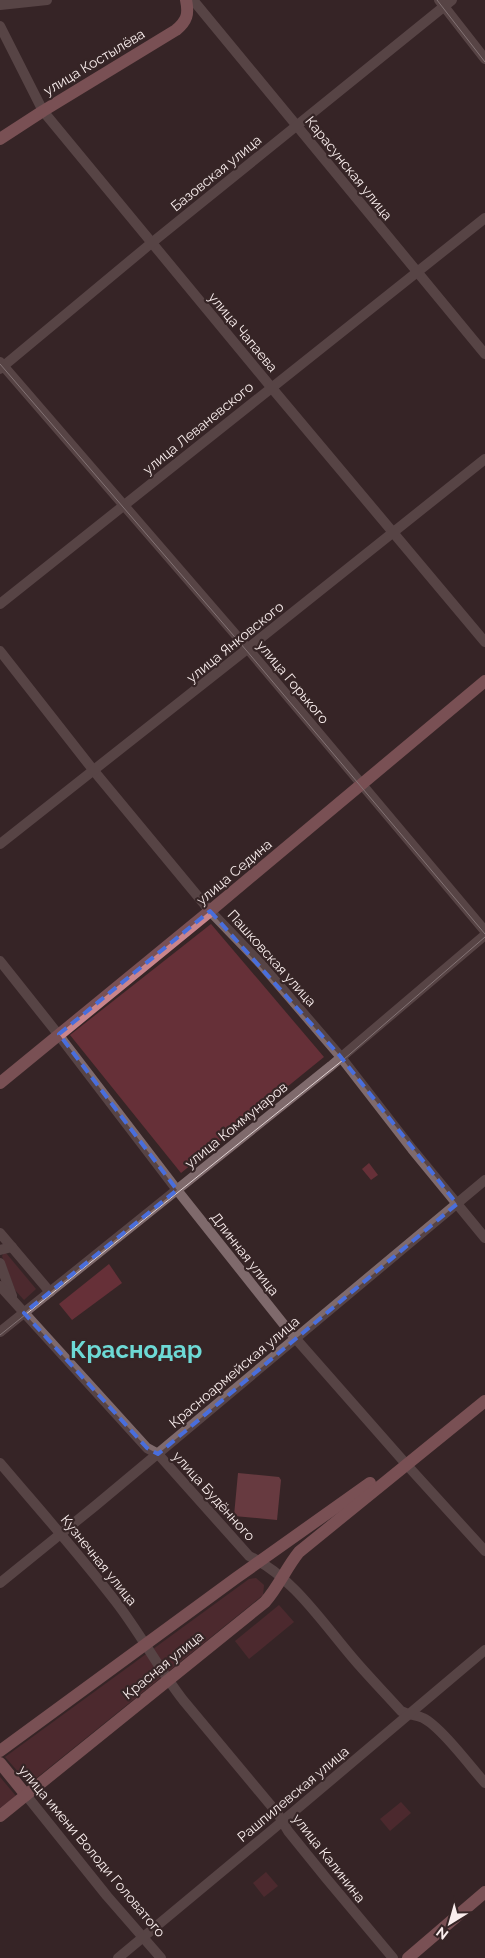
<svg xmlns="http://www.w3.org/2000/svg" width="485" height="1958" viewBox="0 0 485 1958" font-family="Raleway,sans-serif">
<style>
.green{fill:#663038}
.water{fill:#a3545f}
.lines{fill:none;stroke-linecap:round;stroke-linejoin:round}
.minor{stroke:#7f6a6c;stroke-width:10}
.major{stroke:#c9858c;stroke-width:12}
.tram{stroke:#e1d4d4;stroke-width:1}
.marked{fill:none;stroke:#496edc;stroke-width:4;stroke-dasharray:10 6;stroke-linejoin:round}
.labels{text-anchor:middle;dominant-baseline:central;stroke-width:4.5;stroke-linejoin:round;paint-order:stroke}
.street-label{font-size:14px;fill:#f9eded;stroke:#362526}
.town-label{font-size:24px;font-weight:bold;fill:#6dd9d5;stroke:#362526}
</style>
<rect width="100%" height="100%" fill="#362526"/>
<!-- green -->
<g class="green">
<path d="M211 924 324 1057 181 1173 70 1035Z"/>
<path d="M369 1163 378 1175 371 1180 362 1169Z"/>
<path d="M4 1253H6L36 1289 24 1300 15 1290 2 1256Z"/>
<path d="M109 1264 122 1283 72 1320 59 1304Z"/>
<path d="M256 1578 264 1585 263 1595 29 1784 5 1757 249 1579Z"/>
<path d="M279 1605 294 1622 249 1659 235 1641Z"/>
<path d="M0 1777 16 1796 0 1808Z"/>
<path d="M401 1802 411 1813 390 1831 380 1819Z"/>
<path d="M266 1872 278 1886 264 1897 253 1883Z"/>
</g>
<!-- water -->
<path class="water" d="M238 1473 279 1477 281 1480 277 1520 234 1516Z"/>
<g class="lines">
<!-- minor -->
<g class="minor">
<path d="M193 0 485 354"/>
<path d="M439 0 485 59"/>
<path d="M0 5 47 0"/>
<path d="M0 26 43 111 271 387 485 642"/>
<path d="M0 362 248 649 485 931"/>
<path d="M0 369 149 245 452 0"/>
<path d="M0 604 485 218"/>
<path d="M0 651 94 771 210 911 261 964 340 1056 412 1149 485 1238"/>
<path d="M0 844 242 653 485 459"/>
<path d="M0 961 54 1029 177 1190 289 1331 406 1464 485 1551"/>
<path d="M0 1233 50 1292"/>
<path d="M0 1250 12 1247"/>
<path d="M0 1263 12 1296"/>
<path d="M0 1286 147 1448 158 1454 249 1556C292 1576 322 1622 352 1657 368 1676 385 1693 401 1711 409 1715 416 1715 423 1718 440 1726 471 1767 485 1783"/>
<path d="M0 1332 331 1066 485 935"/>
<path d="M0 1463C39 1509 79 1554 116 1602 140 1633 159 1669 183 1700L278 1814 288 1831 326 1878 393 1958"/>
<path d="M0 1583 95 1506 485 1180"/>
<path d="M26 1795 107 1896 161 1958"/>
<path d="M118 1958 272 1830 485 1650"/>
</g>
<!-- major -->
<g class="major">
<path d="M0 139 43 111 176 30C187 21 189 14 186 0"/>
<path d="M0 1083 210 911 485 681"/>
<path d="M0 1751 236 1578 370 1483"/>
<path d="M0 1763 26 1795"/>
<path d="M0 1816 265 1602C279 1586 286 1568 299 1552L485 1401"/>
<path d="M408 1958 485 1892"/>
</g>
<!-- tram -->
<g class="tram">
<path d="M437 0 485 62"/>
<path d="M0 364 246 650 485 934"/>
<path d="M0 1335 343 1060 485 937"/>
</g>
</g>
<!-- marked area -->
<path d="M0 0H485V1958H0ZM210 911 340 1056 457 1204 158 1454 147 1448 24 1313 177 1190 59 1034Z" fill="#362526" fill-opacity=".55" fill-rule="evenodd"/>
<path class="marked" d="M210 911 340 1056 457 1204 158 1454 147 1448 24 1313 177 1190 59 1034Z"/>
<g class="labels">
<!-- street labels -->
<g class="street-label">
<text transform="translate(94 62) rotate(-31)">улица Костылёва</text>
<text transform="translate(349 168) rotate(51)">Карасунская улица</text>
<text transform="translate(216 173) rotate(-39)">Базовская улица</text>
<text transform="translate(243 332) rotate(50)">улица Чапаева</text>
<text transform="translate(198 428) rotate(-39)">улица Леваневского</text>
<text transform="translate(235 642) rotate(-39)">улица Янковского</text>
<text transform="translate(293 682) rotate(50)">улица Горького</text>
<text transform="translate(234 872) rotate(-40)">улица Седина</text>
<text transform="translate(272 958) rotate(48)">Пашковская улица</text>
<text transform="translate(236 1125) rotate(-39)">улица Коммунаров</text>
<text transform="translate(245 1254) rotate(52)">Длинная улица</text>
<text transform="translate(234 1372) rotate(-40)">Красноармейская улица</text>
<text transform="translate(214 1496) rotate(48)">улица Будённого</text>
<text transform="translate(99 1560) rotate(51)">Кузнечная улица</text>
<text transform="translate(163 1665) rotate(-39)">Красная улица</text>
<text transform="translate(293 1794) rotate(-40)">Рашпилевская улица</text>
<text transform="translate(92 1851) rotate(50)">улица имени Володи Головатого</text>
<text transform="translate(329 1858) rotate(52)">улица Калинина</text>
</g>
<!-- town labels -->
<g class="town-label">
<text x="136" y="1349">Краснодар</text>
</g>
</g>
<!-- north arrow -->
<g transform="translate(450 1923) rotate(217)" stroke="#362526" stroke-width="4" paint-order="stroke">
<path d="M0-4L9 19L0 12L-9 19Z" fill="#f9eded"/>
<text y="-8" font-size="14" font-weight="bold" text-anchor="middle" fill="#f9eded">N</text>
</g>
</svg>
